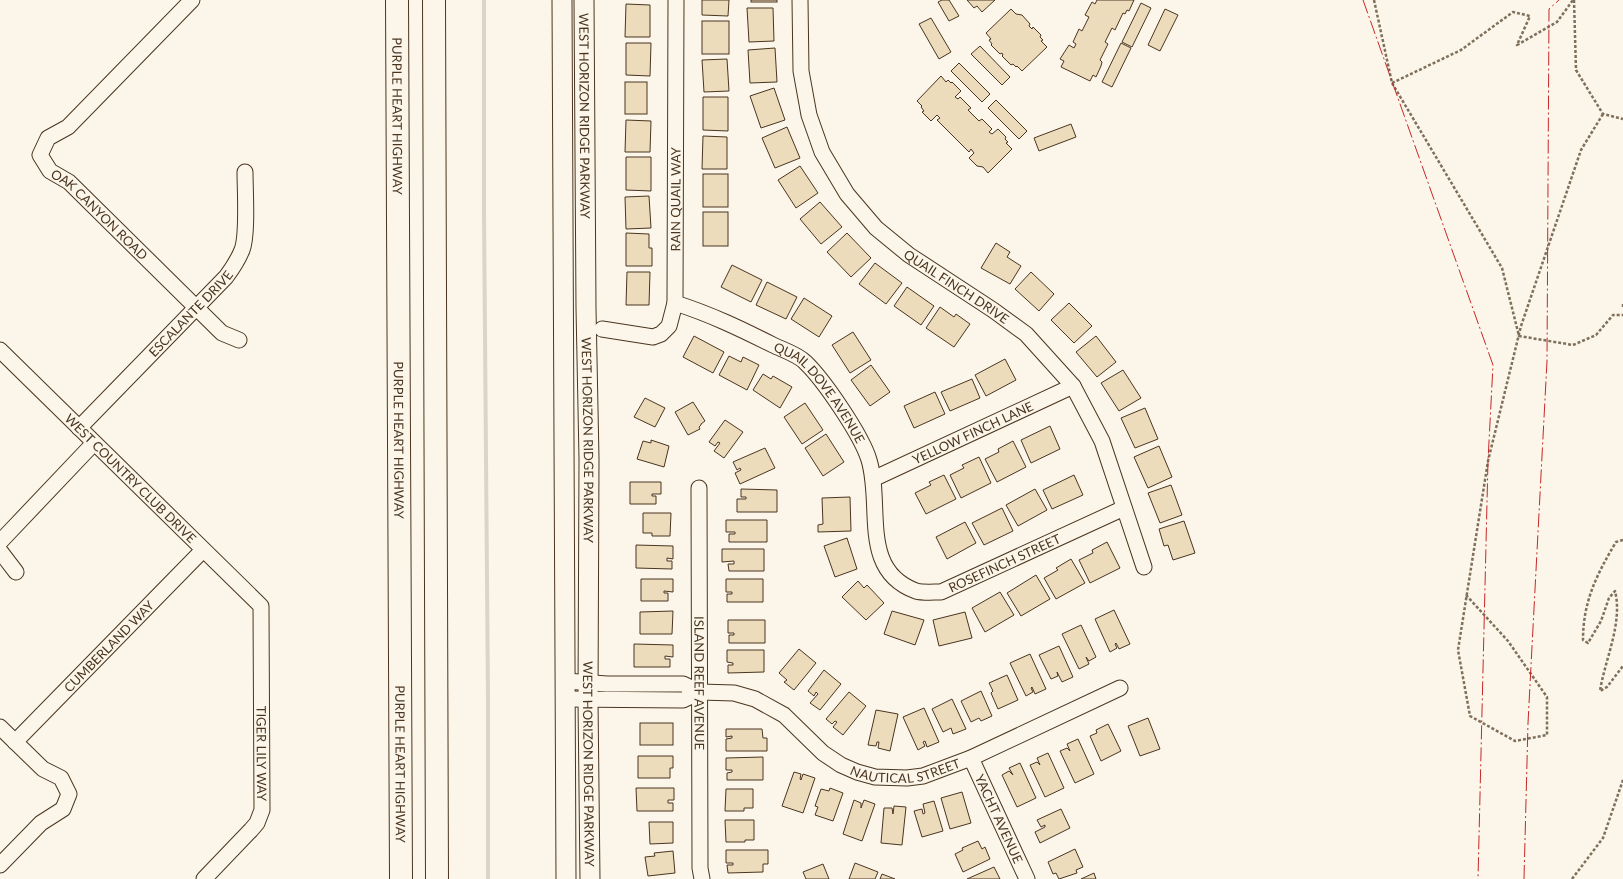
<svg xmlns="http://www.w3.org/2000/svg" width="1623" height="879" viewBox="0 0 1623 879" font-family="Lato,sans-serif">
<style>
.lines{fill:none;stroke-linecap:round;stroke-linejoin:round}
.stream{stroke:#dcd4c6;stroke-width:4}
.building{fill:#ecdcbc;stroke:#4a3520}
.minor-casing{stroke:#4a3520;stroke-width:17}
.major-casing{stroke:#4a3520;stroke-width:21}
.highway-casing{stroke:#4a3520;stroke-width:24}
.path{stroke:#7f6f5c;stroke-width:2.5;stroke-dasharray:3 2;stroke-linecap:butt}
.minor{stroke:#fbf6e9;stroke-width:15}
.major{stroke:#fbf6e9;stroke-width:19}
.highway{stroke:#fbf6e9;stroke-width:22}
.power{stroke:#c62828;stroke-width:1;stroke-dasharray:14 3 2 3;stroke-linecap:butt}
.labels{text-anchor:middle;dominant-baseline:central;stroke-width:3;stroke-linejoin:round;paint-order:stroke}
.street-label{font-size:13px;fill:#4a3520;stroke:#fbf6e9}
</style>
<rect width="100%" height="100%" fill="#fbf6e9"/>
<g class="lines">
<!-- stream -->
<path class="stream" d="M484 0V213L488 699V879"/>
</g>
<!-- building -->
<g class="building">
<path d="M702 0H729L728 16 702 15Z"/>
<rect x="751" y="0" width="26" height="2"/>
<path d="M942 0H949L959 16 949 21 938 2Z"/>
<path d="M967 0H995L982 12 977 6 974 8Z"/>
<path d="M1097 0H1134L1129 11 1127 10 1125 14 1123 13 1115 30 1112 28 1105 42 1108 44 1100 60 1102 62 1101 66 1096 77 1093 75 1090 81 1061 67 1064 61 1060 59 1069 45 1074 48 1076 44 1073 42 1079 29 1082 31 1089 17 1085 15 1092 2 1095 4Z"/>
<path d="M1141 3 1151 8 1132 47 1122 42Z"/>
<path d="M626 4 650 5V37H625Z"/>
<path d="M747 8H773L774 41 749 42Z"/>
<path d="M1011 9 1016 14 1022 15 1030 24 1029 26 1032 29 1033 27 1041 35 1040 37 1043 40 1041 41 1047 47 1022 71 1017 66 1016 67 1013 64 1011 65 1002 56 1003 55 1002 53 1000 54 991 45 992 44 989 40 991 39 986 33Z"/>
<path d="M1165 9 1178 15 1160 51 1148 45Z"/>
<path d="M931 18 951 52 939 59 919 24Z"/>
<rect x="702" y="21" width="27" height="33"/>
<path d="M626 43H651L650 76 626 75Z"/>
<path d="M1121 43 1131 48 1112 87 1102 82Z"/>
<path d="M980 46 1010 77 1002 85 971 54Z"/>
<path d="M775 48 777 82 750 83 748 50Z"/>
<path d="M727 59 729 91 704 92 702 60Z"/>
<path d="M959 63 990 94 982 102 951 71Z"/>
<path d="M941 76 946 82 948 80 951 83 952 82 961 91 955 97 958 99 960 97 971 108 968 110 979 121 982 119 992 129 989 132 992 134 998 129 1006 137 1005 139 1008 142 1006 143 1012 149 988 173 983 167 977 166 969 158 974 153 971 149 969 152 937 120 940 118 937 115 931 121 922 112 924 111 921 107 922 106 917 101Z"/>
<rect x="625" y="82" width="22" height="32"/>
<path d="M774 88 785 120 761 128 750 96Z"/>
<path d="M703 97H728V131L703 130Z"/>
<path d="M996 100 1027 131 1019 139 988 108Z"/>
<path d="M626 120 651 121 650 152H625Z"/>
<path d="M1071 124 1076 137 1039 151 1034 138Z"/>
<path d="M787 127 800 158 775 168 762 138Z"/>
<path d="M703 136 727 137V169H702Z"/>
<path d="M626 157H651V191L626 190Z"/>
<path d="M800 166 818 193 796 208 778 180Z"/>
<rect x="703" y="174" width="25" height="33"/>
<path d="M649 196 651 228 626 229 625 197Z"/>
<path d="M820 202 842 227 821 244 800 219Z"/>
<rect x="703" y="212" width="25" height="34"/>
<path d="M626 233 649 234V248H652V266H626Z"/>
<path d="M847 233 871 258 851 277 827 252Z"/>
<path d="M996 243 1010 252 1007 257 1021 266 1010 284 981 268Z"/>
<path d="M875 263 902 283 886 304 859 284Z"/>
<path d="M732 265 762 280 751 302 721 287Z"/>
<path d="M627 272H650L649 305H626Z"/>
<path d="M1031 272 1054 294 1039 311 1015 289Z"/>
<path d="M767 282 797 297 786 319 756 305Z"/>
<path d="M907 287 934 306 921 325 894 306Z"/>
<path d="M804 298 832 316 819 337 791 319Z"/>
<path d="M1069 303 1092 326 1074 343 1051 320Z"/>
<path d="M940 307 954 317 956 314 970 324 954 347 926 328Z"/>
<path d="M853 332 871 360 850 373 832 345Z"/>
<path d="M694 336 724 352 713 373 683 357Z"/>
<path d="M1096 336 1116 362 1097 377 1076 352Z"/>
<path d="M729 356 741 362 743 357 759 365 747 390 719 375Z"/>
<path d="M1005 359 1016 380 986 396 975 375Z"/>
<path d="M871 365 890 392 870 406 851 380Z"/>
<path d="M1123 370 1141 398 1119 411 1101 383Z"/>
<path d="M763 374 771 379 773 376 792 387 780 408 753 390Z"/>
<path d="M972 379 980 398 950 411 941 392Z"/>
<path d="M935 392 945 414 914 428 904 406Z"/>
<path d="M645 398 665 408 655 427 634 417Z"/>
<path d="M693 402 705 421 701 424V425L699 427 700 429 688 435 675 412Z"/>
<path d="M805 403 823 430 802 444 784 417Z"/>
<path d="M1145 408 1158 439 1135 448 1121 418Z"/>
<path d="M725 420 743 432 724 458 714 451 720 443 718 442 715 446 709 442Z"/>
<path d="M1050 426 1060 449 1031 463 1021 440Z"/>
<path d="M826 434 844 462 823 476 805 448Z"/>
<path d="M651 440 669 446 664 467 637 459 643 441 651 443Z"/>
<path d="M1013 441 1026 467 997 482 985 459 999 452 998 449Z"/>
<path d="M1159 446 1172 477 1148 488 1134 457Z"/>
<path d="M765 448 775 468 740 484 735 473 741 470 740 468 737 470 733 462Z"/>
<path d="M979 457 991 483 961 498 950 475 964 468 962 465Z"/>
<path d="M944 475 956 499 926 514 915 493 931 485 929 482Z"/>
<path d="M1074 475 1083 495 1052 509 1043 490Z"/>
<path d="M630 482H661V494H652V496H656V504H630Z"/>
<path d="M1171 485 1182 515 1160 523 1148 493Z"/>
<path d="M741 489 777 490V512H737V499H746V497H741Z"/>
<path d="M1035 489 1047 510 1018 526 1006 505Z"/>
<path d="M850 497 851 531 818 532V525L823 524 822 498Z"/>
<path d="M1002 508 1013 531 984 545 972 523Z"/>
<path d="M643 513H671L670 536H652V533H643Z"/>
<path d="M726 520H767V542H729V534H735V532H726Z"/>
<path d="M1184 521 1195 553 1173 560 1168 545 1164 546 1159 529Z"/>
<path d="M965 522 976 543 947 559 936 537Z"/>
<path d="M847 538 857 569 835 577 824 546Z"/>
<path d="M1107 542 1120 568 1090 583 1079 560 1093 553 1092 550Z"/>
<path d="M636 545 673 546V559L667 558V561H672V569L636 568Z"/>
<path d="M722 549H764V571H729L728 564H734V561L722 562Z"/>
<path d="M1071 559 1085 583 1056 599 1044 578 1058 570 1056 568Z"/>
<path d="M1036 575 1050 599 1021 616 1007 593Z"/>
<path d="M641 579H673V592L664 591V593H668V601H641Z"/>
<path d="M726 579H763V602H727V594H732V592H726Z"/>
<path d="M858 581 864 588 867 585 884 603 866 620 842 597Z"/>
<path d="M1000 592 1014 615 985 632 972 608Z"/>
<path d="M1114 610 1130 644 1119 649 1116 643 1115 644 1117 648 1110 652 1095 619Z"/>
<path d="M673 611 672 634H640V612Z"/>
<path d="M892 611 924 620 915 645 884 634Z"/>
<path d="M965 612 972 638 939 646 933 620Z"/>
<path d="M728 620H765V643H729V635H734V633H728Z"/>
<path d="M1081 625 1096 657 1089 661 1086 657 1089 664 1079 669 1062 634Z"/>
<path d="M634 644 673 645V657L665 656V659H670V667H634Z"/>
<path d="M1059 646 1073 677 1062 682 1057 672 1058 676 1051 679 1039 655Z"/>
<path d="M799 649 816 663 794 690 784 682 787 680 779 673Z"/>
<path d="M727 650H764V672L728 673V665H733V663L727 662Z"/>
<path d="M1030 654 1046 689 1035 694 1032 687 1031 688 1033 692 1026 696 1010 663Z"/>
<path d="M824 670 841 684 820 710 810 703 818 694 816 692 814 696 808 691Z"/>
<path d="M1007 675 1018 700 998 709 991 693 993 691 989 683Z"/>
<path d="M981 691 992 716 981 721 979 718 971 722 961 701Z"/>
<path d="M849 692 866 706 843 735 833 727 837 722 835 721 832 724 826 719Z"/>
<path d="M952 699 966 729 953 734 951 728 943 732 932 709Z"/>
<path d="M924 708 939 742 927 747 925 741 923 742 925 746 918 750 903 717Z"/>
<path d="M876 710 898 714 890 751 878 748 879 742H877L876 746 868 745Z"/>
<path d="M1148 718 1160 749 1140 756 1128 726Z"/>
<rect x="640" y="723" width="33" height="22"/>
<path d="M1108 724 1121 751 1101 761 1090 736 1097 733 1096 730Z"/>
<path d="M726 729H762L763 738H767V751H726V739L732 738V736L726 737Z"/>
<path d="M1078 739 1094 774 1075 783 1060 751 1067 748 1070 751 1067 744Z"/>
<path d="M1048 753 1064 788 1045 797 1030 765 1037 762 1040 765 1037 758Z"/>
<path d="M638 756H673V768H670V778H638Z"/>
<path d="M763 757V780H727V773L732 772V770H726V758Z"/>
<path d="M1020 763 1036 798 1017 807 1002 775 1009 771 1013 775 1009 768Z"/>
<path d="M794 772 801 774 800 779 801 780 803 774 815 778 803 813 782 806Z"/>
<path d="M636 788H674V800H668V803H673V811H637Z"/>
<path d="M830 788 843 793 833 821 815 815 818 807 815 806 821 789 829 791Z"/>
<path d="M726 789H753V808H744V811H725Z"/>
<path d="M962 792 971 823 950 829 941 798Z"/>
<path d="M854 800 861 803V808L864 800 875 804 862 841 843 834Z"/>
<path d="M934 801 943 831 922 837 914 811 922 809 923 814 925 813 923 804Z"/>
<path d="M894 806 906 807 902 845 881 843 884 808H892L893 814Z"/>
<path d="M1061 809 1070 828 1040 843 1035 832 1045 827V825L1041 827 1037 820Z"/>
<path d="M725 820H754V840H745V842H726Z"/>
<path d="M649 822H673V843L650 844Z"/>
<path d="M978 841 982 849 985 847 990 859 963 872 955 854 963 850 962 848Z"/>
<path d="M1075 849 1083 867 1076 870 1077 873 1059 879 1056 873 1053 874 1048 862Z"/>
<path d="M726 850H768V864H763V872L728 873 727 865H733V863H726Z"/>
<path d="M673 851 675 873 648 876 645 857 655 856 654 853Z"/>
<path d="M855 863 878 872 875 879H849Z"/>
<path d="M823 864 829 879H806L803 872Z"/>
<path d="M994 867 1000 879H967Z"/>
<path d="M1094 873 1096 879H1081Z"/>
<path d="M882 874 895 879H880Z"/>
</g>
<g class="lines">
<!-- minor casing -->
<g class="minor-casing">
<g id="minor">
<path id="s1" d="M192 0 68 127 48 138 40 155 50 171 69 182 222 333 239 340"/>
<path id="s2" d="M800 0 801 71 809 115 822 152 847 194 876 228 909 255 993 310 1026 334 1073 386 1102 441 1144 567"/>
<path id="s3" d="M675 303C710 314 741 329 773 345 783 350 797 354 805 362 824 380 862 436 869 460 883 506 859 570 916 591 923 593 933 592 941 592L1124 508"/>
<path id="s4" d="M602 329 653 337 661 334 669 326 675 303 676 0"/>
<path id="s5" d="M0 350 261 606 262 810 257 823 251 830 204 879"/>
<path id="s6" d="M79 428 226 277C232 269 238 260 242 250 248 235 245 190 245 172"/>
<path id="s7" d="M873 479 1073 386"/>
<path id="s8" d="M699 488 700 868 702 879"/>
<path d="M0 542 94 443"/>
<path d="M0 551 16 572"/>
<path d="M566 681 607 684H683L700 692"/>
<path id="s9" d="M565 699 683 700 700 692 734 693 755 699 784 715 823 753 841 765 857 772 875 777 907 778 923 776 971 758 1120 688"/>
<path d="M0 727 43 769 61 778 69 794 63 809 41 823 0 865"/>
<path id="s10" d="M15 742 203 550"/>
<path id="s11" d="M971 758 1027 879"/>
</g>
</g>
<!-- major casing -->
<g class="major-casing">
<g id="major">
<path d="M562 0 566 879"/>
<path id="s12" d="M584 0 586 308 589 459 588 700 590 879"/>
</g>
</g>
<!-- highway casing -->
<g class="highway-casing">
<g id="highway">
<path id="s13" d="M397 0 401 879"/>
<path d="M434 0 437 879"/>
</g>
</g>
<!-- path -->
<g class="path">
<path d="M1374 0 1392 83 1502 268 1519 336 1573 345 1596 335 1613 315H1623"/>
<path d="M1574 0 1576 70 1603 114 1623 119"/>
<path d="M1392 83 1461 50 1513 12 1530 16 1517 45 1557 22 1573 0"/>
<path d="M1623 304V308"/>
<path d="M1623 540 1616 542C1597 574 1583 601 1583 640L1588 643 1601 621 1609 598 1615 591C1623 623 1605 659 1600 691L1607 687 1623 666"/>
<path d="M1466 595 1508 641 1547 697V735L1515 741 1470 716 1458 650 1488 461 1521 326 1581 150 1603 114"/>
<path d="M1572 879 1603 838 1623 780"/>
</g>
<!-- minor -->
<use href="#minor" class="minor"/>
<!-- major -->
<use href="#major" class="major"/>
<!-- highway -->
<use href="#highway" class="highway"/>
<!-- power -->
<g class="power">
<path d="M1363 0 1493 365 1488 461 1478 879"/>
<path d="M1524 879 1528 723 1547 361 1549 9 1559 0"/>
</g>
</g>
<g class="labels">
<!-- street labels -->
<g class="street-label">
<text stroke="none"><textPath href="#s13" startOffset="116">PURPLE HEART HIGHWAY</textPath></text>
<text stroke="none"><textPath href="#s12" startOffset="116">WEST HORIZON RIDGE PARKWAY</textPath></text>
<text stroke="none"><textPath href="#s4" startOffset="199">RAIN QUAIL WAY</textPath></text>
<text stroke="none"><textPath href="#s1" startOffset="304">OAK CANYON ROAD</textPath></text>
<text stroke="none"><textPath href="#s2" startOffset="348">QUAIL FINCH DRIVE</textPath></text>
<text stroke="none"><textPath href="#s6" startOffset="160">ESCALANTE DRIVE</textPath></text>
<text stroke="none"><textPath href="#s3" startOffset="175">QUAIL DOVE AVENUE</textPath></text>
<text stroke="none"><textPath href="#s7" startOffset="110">YELLOW FINCH LANE</textPath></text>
<text stroke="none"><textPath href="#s13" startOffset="440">PURPLE HEART HIGHWAY</textPath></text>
<text stroke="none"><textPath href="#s12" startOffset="440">WEST HORIZON RIDGE PARKWAY</textPath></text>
<text stroke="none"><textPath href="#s5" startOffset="183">WEST COUNTRY CLUB DRIVE</textPath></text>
<text stroke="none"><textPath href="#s3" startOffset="504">ROSEFINCH STREET</textPath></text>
<text stroke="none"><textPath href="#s10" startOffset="134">CUMBERLAND WAY</textPath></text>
<text stroke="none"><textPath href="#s8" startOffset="195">ISLAND REEF AVENUE</textPath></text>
<text stroke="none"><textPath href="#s5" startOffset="513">TIGER LILY WAY</textPath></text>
<text stroke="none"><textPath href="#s13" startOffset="764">PURPLE HEART HIGHWAY</textPath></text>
<text stroke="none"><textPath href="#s12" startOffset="764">WEST HORIZON RIDGE PARKWAY</textPath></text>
<text stroke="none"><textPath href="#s9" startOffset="369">NAUTICAL STREET</textPath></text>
<text stroke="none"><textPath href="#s11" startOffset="67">YACHT AVENUE</textPath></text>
</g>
</g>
</svg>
